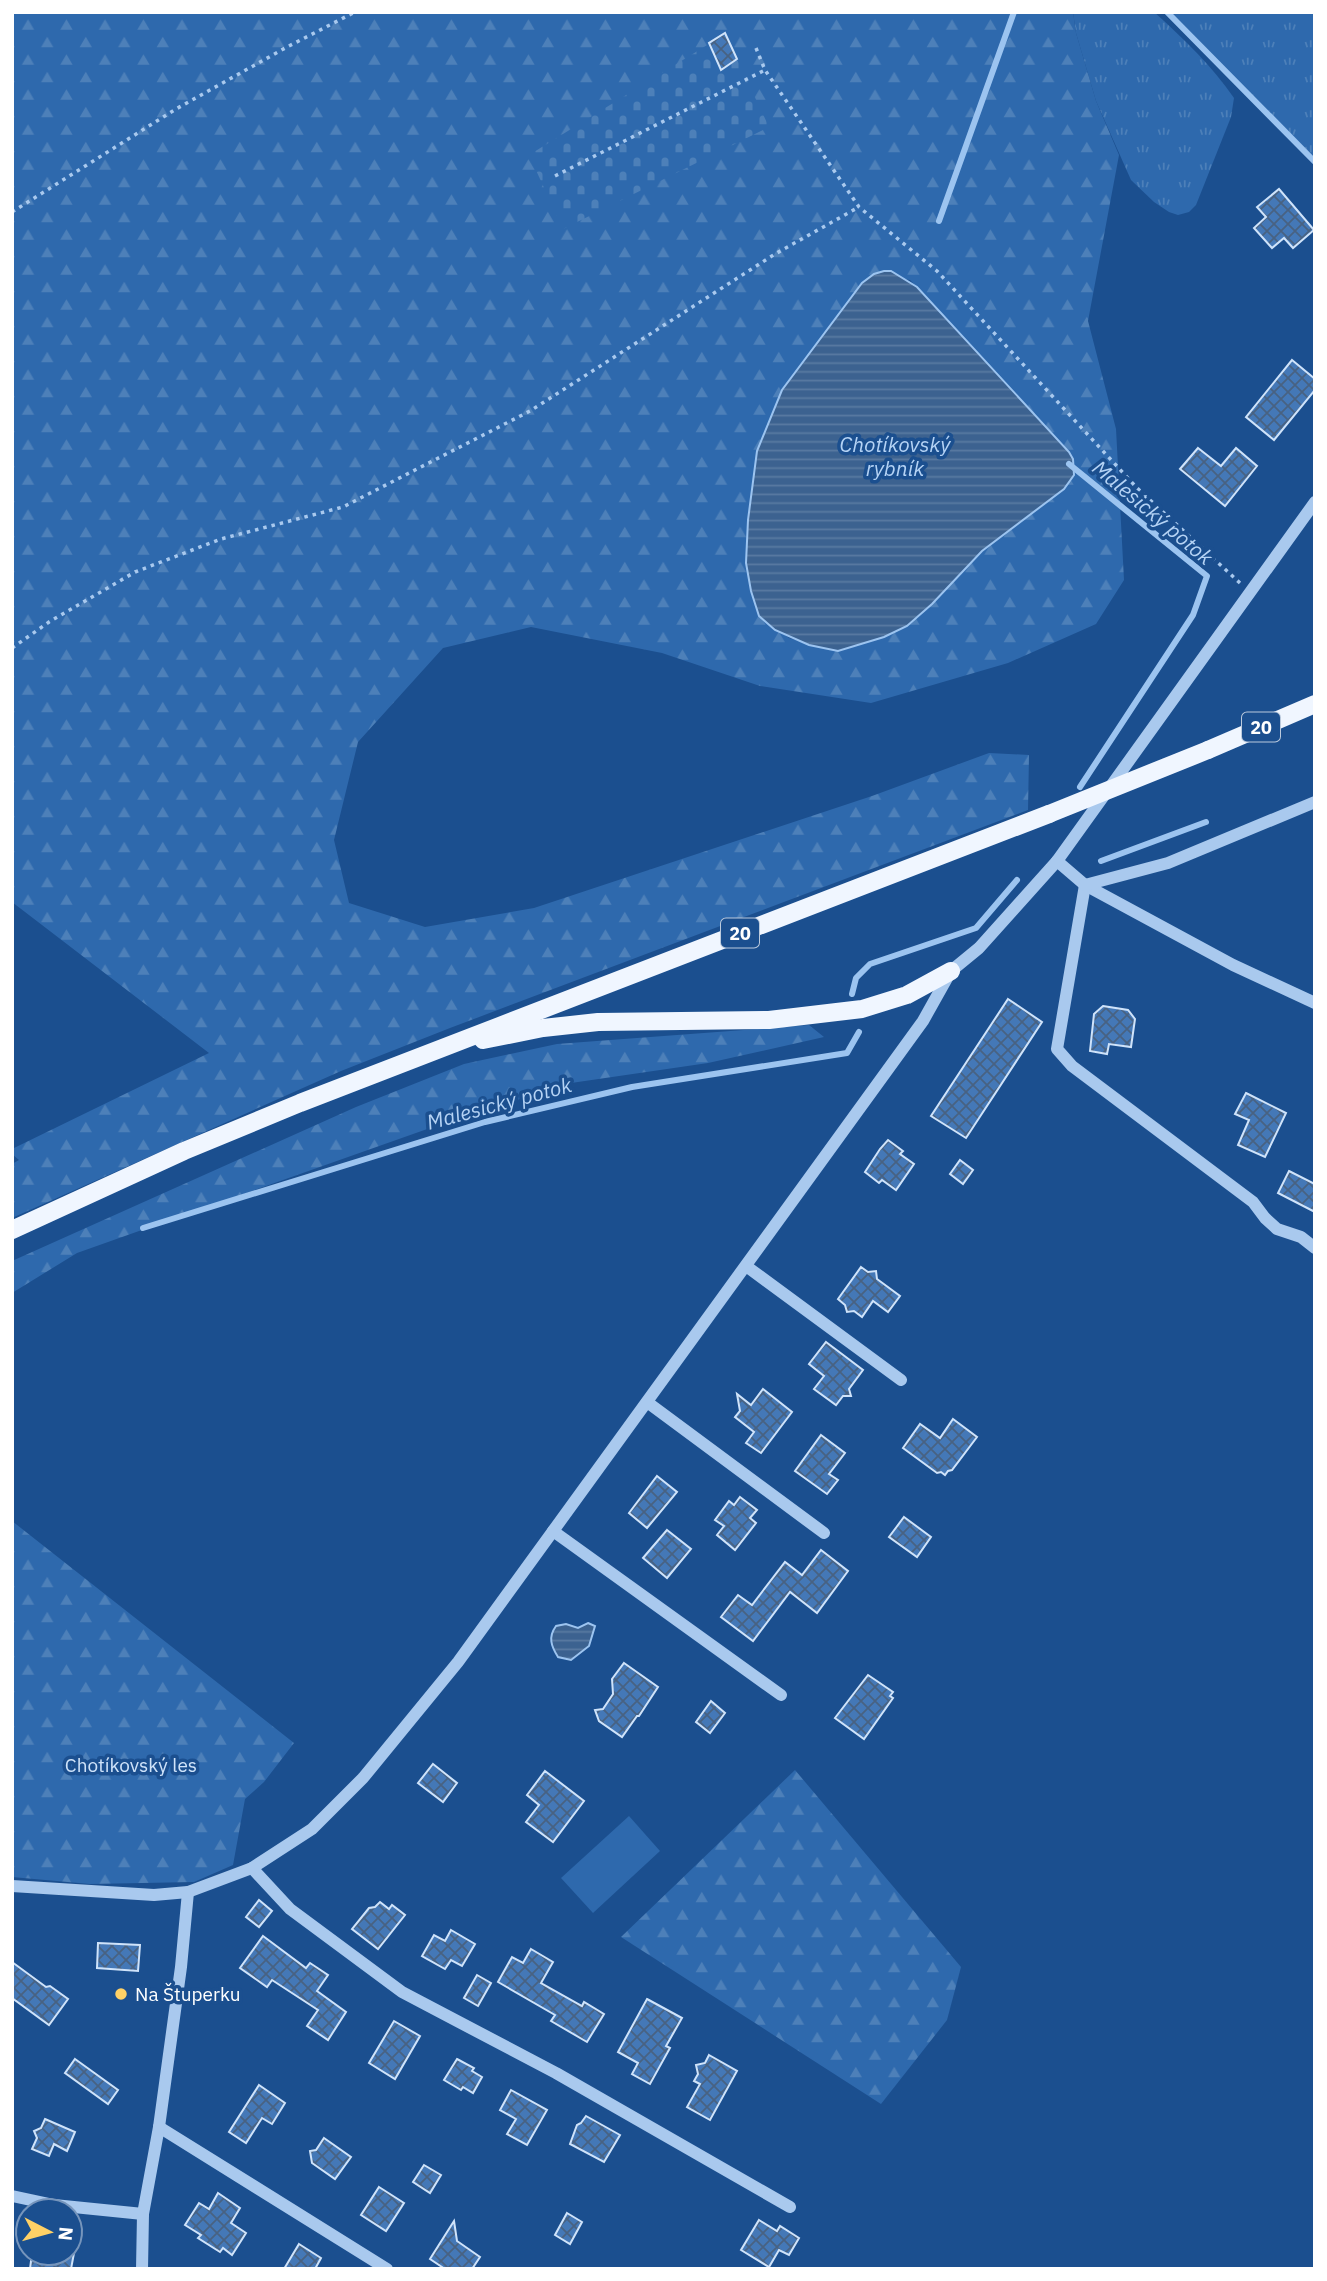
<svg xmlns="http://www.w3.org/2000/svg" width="1327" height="2281" viewBox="0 0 1327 2281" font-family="'IBM Plex Sans',sans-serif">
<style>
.grass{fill:url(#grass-tufts)}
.forest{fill:url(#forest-firs);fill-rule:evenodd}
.cemetery{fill:url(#cemetery-stones)}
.pitch{fill:#2e69ad}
.water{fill:url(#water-rules);stroke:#9cc4f0;stroke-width:2}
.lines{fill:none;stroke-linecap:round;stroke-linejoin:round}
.stream{stroke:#9cc4f0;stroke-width:6}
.building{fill:url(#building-cross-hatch);stroke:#cfe3fa;stroke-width:2}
.path{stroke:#a9c9ee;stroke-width:3.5;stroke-dasharray:3.5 5;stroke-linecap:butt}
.minor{stroke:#a9c9ee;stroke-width:12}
.major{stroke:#f0f6ff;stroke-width:18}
.major-bridge{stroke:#f0f6ff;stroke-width:18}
.poi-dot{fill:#ffd166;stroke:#1b4f8f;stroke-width:2.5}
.labels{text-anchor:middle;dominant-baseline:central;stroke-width:7;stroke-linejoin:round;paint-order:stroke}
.shield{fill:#1b4f8f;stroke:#bbcadd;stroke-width:2}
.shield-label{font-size:18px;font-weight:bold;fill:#fff}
.park-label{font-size:19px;fill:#cfe3fa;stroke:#1b4f8f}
.poi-label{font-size:19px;fill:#fff;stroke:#1b4f8f;text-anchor:start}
.water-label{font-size:21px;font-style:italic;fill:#b5d3f5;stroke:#1b4f8f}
</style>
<defs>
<pattern id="grass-tufts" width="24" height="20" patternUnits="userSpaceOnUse" patternTransform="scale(1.75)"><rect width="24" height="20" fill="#2e69ad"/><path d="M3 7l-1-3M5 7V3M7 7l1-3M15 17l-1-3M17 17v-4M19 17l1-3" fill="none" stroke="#4d80b9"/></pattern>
<pattern id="forest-firs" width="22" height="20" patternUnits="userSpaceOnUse" patternTransform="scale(1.75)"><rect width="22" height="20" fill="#2e69ad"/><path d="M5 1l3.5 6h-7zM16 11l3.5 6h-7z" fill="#4d80b9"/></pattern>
<pattern id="cemetery-stones" width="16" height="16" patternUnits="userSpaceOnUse" patternTransform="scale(1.75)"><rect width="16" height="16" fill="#2e69ad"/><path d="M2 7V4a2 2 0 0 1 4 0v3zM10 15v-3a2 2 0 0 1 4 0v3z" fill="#4d80b9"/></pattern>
<pattern id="water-rules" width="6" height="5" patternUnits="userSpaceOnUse" patternTransform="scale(1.75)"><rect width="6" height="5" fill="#3c6290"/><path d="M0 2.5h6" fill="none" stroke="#597aa1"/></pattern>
<pattern id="building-cross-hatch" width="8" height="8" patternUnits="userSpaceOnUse" patternTransform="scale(1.75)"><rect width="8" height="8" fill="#4478b7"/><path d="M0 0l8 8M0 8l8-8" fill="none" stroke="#486282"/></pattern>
</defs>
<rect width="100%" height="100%" fill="#1b4f8f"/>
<!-- grass -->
<g class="grass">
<path d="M1073 12H1154C1183 38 1212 66 1234 98L1231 117 1196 205 1189 212 1178 215 1169 212 1154 202 1131 180 1096 101 1076 33Z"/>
<path d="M1169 12H1315V158Z"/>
</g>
<!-- forest -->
<g class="forest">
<path d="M12 12H1073L1076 33 1096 101 1119 155 1088 321 1116 429 1124 580 1096 624 1008 663 871 703 760 686 662 653 531 627 443 648 358 742 334 840 349 903 425 927 534 908 872 796 989 753 1029 755 1028 810 450 1028 341 1071 12 1218V1164L19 1160 12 1154V1149L209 1053 12 902ZM874 274 910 280 917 287 1069 452 1064 489 982 551 932 604 826 649 789 638 759 616 751 591 746 563 748 520 758 451 782 390 862 284Z"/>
<path d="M809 1025 824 1037 708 1063 571 1083 447 1122 77 1253 12 1293V1261L356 1107 464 1064 557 1044Z"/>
<path d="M12 1521 294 1743 264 1782 245 1799 233 1865 194 1882 90 1884 12 1877Z"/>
<path d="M795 1770 961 1967 947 2020 881 2104 621 1937Z"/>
</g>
<!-- cemetery -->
<path class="cemetery" d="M725 34 769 127 563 229 529 155Z"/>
<!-- pitch -->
<path class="pitch" d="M629 1816 660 1851 593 1913 561 1878Z"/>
<!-- water -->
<g class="water">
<path d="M884 271H891L917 287 1069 452 1073 459 1074 475 1064 489 982 551 932 604 907 626 884 637 838 651 809 645 775 630 759 616 751 591 746 563 748 520 757 451 782 390 862 283 874 274Z"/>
<path d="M588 1623 595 1626 589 1646 571 1660 558 1657C551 1646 548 1637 556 1626L566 1624 578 1628Z"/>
</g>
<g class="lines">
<!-- stream -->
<g class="stream">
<path d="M1167 12 1315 162"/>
<path d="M939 221 1014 12"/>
<path d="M1069 464 1207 576 1193 615 1080 787"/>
<path d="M1101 861 1206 822"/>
<path d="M852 994 856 978 870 964 976 928 1017 880"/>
<path d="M143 1228 485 1122 632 1087 847 1053 859 1032"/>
</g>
</g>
<!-- building -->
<g class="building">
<path d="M725 33 737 59 721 70 709 43Z"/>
<path d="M1279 189 1314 230 1293 248 1284 238 1272 248 1254 228 1266 217 1257 207Z"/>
<path d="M1292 360 1315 379V390L1274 440 1246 417Z"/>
<path d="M1198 448 1221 466 1236 448 1257 466 1225 506 1180 469Z"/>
<path d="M1008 999 1042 1022 966 1138 931 1116Z"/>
<path d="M1103 1006 1128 1010 1135 1019 1131 1047 1109 1044 1107 1054 1090 1051 1094 1014Z"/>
<path d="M1246 1093 1286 1113 1265 1157 1238 1145 1249 1120 1235 1114Z"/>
<path d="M888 1140 903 1151 900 1154 914 1164 896 1190 882 1180 879 1183 865 1172 880 1149Z"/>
<path d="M960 1160 973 1170 963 1184 950 1174Z"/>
<path d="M1289 1171 1315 1184V1212L1278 1193Z"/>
<path d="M861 1267 868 1272 876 1271 877 1279 900 1296 888 1312 873 1301 862 1317 854 1311 847 1312 845 1305 838 1299Z"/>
<path d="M826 1342 863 1370 849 1389 851 1396H843L836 1405 814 1389 824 1376 809 1364Z"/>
<path d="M763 1389 792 1412 761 1453 746 1443 754 1432 735 1417 740 1411 737 1394 751 1405Z"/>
<path d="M953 1419 977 1437 952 1470 948 1471 945 1475 941 1472 937 1473 903 1448 920 1424 940 1438Z"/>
<path d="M821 1435 845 1453 829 1474 838 1480 827 1494 795 1471Z"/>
<path d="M657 1476 677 1492 647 1528 629 1513Z"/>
<path d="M740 1497 757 1510 750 1518 756 1523 735 1550 717 1535 724 1526 715 1520 729 1501 734 1505Z"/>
<path d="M904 1517 931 1537 917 1557 889 1537Z"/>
<path d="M667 1530 691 1549 667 1578 643 1558Z"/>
<path d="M821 1550 848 1571 817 1613 790 1592 753 1641 721 1617 738 1595 752 1605 785 1562 802 1575Z"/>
<path d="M624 1663 658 1687 639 1716H637L622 1737 599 1721 595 1710 603 1709 613 1694 612 1679Z"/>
<path d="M868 1675 893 1692 890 1696 893 1698 864 1739 835 1718Z"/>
<path d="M711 1701 725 1713 710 1733 696 1722Z"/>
<path d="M433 1764 457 1783 443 1802 418 1783Z"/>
<path d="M545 1771 584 1801 553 1842 526 1822 539 1805 527 1795Z"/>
<path d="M259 1900 272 1911 259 1927 246 1917Z"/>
<path d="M380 1902 389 1909 392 1905 405 1915 378 1949 352 1929 369 1908 375 1907Z"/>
<path d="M451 1930 475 1944 462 1966 451 1960 445 1969 422 1956 434 1935 445 1941Z"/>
<path d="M263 1936 306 1968 310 1963 328 1975 317 1991 346 2012 328 2040 307 2026 318 2010 272 1980 267 1987 240 1968Z"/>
<path d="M98 1943 140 1945 138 1971 97 1968Z"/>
<path d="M531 1949 553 1962 541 1983 582 2006 584 2002 604 2014 587 2042 551 2021 555 2015 498 1982 512 1957 523 1963Z"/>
<path d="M12 1962 46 1987 50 1986 68 1999 49 2025 12 1998Z"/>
<path d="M477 1975 491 1983 478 2006 464 1998Z"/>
<path d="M647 1999 682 2018 666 2046 670 2048 650 2084 632 2074 638 2063 618 2052Z"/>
<path d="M394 2021 420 2036 395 2079 369 2063Z"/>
<path d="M709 2055 737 2071 710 2120 687 2107 700 2084 694 2081 698 2074 696 2065 705 2063Z"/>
<path d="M75 2059 118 2090 108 2104 65 2073Z"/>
<path d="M457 2059 474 2068 472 2071 482 2077 473 2093 463 2087 461 2090 444 2080Z"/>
<path d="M259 2085 285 2103 272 2124 262 2118 246 2143 229 2132Z"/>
<path d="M511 2090 547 2110 527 2145 507 2134 516 2119 500 2110Z"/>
<path d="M586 2116 620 2135 604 2162 570 2144 577 2125 581 2123Z"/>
<path d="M45 2119 75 2132 67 2151 54 2144 49 2156 32 2149 37 2138 34 2131 41 2128Z"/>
<path d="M324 2138 351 2157 335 2179 312 2163 310 2151 316 2150Z"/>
<path d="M424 2165 441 2175 430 2193 413 2182Z"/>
<path d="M379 2187 404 2203 386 2231 361 2215Z"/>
<path d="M218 2193 240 2208 231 2223 246 2233 232 2255 223 2248 220 2252 198 2238 201 2235 185 2225 199 2203 209 2209Z"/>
<path d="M567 2213 582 2222 570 2244 555 2235Z"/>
<path d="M759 2220 777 2231 780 2226 799 2238 789 2255 779 2250 769 2267 741 2250Z"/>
<path d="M454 2221 457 2241 480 2257 472 2269H445L430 2259Z"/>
<path d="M299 2244 321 2258 315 2269H284Z"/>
<path d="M32 2253H74L71 2269H30Z"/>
</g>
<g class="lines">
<!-- path -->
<g class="path">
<path d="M756 48 765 70 859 207 937 271 1137 488 1240 583"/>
<path d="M555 176 765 70"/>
<path d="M12 212 176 109 287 47 355 12"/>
<path d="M12 648 49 622 135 572 221 539 343 507 530 411 775 254 859 207"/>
</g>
<!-- minor -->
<g class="minor">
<path d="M1057 861 1085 885 1233 965 1315 1003"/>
<path d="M1085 885 1057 1049 1072 1066 1253 1202 1265 1218 1277 1229 1301 1237 1315 1248"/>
<path d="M1085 885 1168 863 1315 802"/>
<path d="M746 1266 901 1380"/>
<path d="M647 1402 824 1533"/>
<path d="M553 1531 781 1695"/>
<path d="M252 1868 290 1909 402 1992 556 2073 790 2207"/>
<path d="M12 1886 154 1895 188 1892 252 1868 312 1829 363 1778 458 1662 923 1021 951 971 979 948 1057 861 1315 502"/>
<path d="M159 2127 387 2269"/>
<path d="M12 2196 54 2205 143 2214"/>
<path d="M142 2269 143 2214 159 2127 181 1967 188 1892"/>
</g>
<!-- major -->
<g class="major">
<path d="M1208 750 1315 704"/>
<path d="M483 1040 543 1028 598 1022 769 1020 862 1009 907 995 951 971"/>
<path d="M12 1230 184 1151 300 1103 1049 814"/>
</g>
<!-- major-bridge -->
<path class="major-bridge" d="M1049 814 1208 750"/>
</g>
<!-- markers -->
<circle class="poi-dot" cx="121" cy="1994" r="7"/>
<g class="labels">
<!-- shield labels -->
<g class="shield">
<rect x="1242" y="712.5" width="38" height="29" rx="5"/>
<rect x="721" y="918.5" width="38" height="29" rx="5"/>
</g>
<g class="shield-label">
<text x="1261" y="727">20</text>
<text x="740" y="933">20</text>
</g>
<!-- park labels -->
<g class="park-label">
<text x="131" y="1765">Chotíkovský les</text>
</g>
<!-- poi labels -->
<g class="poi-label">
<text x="135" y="1994">Na Štuperku</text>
</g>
<!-- water labels -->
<g class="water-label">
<text x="895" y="444">Chotíkovský<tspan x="895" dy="24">rybník</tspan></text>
<text transform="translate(1153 512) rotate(40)">Malesický potok</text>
<text transform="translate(499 1103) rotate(-15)">Malesický potok</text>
</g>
</g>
<!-- border -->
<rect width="1327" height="2281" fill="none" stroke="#ffffff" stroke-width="28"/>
<!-- north arrow -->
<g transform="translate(49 2232) rotate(96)"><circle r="33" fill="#1b4f8f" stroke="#7695bc" stroke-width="2"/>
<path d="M0-5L12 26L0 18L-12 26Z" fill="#ffd166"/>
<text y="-10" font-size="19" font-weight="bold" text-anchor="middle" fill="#ffffff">N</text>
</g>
</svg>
